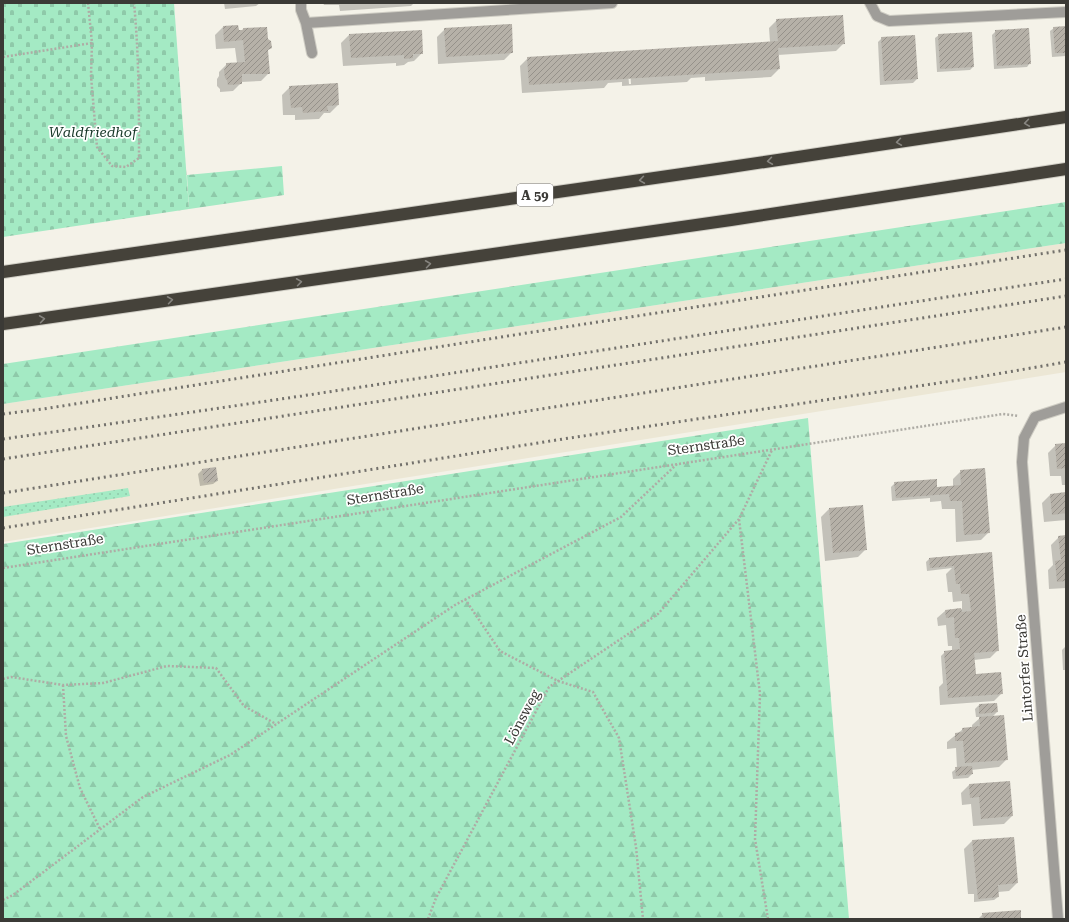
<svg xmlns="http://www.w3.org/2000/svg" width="1069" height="922" font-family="'Roboto Serif',serif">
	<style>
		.built { fill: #ece7d5 }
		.grass { fill: url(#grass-dots) }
		.forest { fill: url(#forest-firs) }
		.cemetery { fill: url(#cemetery-stones) }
		.shadow { fill: #0003; fill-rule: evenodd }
		.building { fill: url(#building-hatch) }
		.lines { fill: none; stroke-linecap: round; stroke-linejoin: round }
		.minor-casing { stroke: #cfcdc4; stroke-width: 12 }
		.highway-casing { stroke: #cfcdc4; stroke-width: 14 }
		.path { stroke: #aeaca5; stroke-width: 2.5; stroke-dasharray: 2 2; stroke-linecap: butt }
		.minor { stroke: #9f9d99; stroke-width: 10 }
		.highway { stroke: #45423a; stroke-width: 12 }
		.rail { stroke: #73716c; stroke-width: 3; stroke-dasharray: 2 4; stroke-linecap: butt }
		.oneway { stroke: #86847f }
		.labels { text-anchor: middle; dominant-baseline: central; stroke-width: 3.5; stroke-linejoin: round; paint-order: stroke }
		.shield { fill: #fff; stroke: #767572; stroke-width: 1 }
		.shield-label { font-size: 13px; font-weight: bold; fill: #3b3a36 }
		.park-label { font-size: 14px; font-style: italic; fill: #163727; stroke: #fff }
		.street-label { font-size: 14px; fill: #3b3a36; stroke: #fff }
	</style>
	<defs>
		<pattern id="grass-dots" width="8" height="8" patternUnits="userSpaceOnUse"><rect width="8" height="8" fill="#a4eac4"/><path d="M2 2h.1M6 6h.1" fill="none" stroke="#8ec9a9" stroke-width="1.8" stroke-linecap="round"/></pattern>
		<pattern id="forest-firs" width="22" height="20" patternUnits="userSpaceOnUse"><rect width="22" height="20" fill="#a4eac4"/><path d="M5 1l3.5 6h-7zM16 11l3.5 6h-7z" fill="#8ec9a9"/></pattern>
		<pattern id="cemetery-stones" width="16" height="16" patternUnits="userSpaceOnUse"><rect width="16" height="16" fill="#a4eac4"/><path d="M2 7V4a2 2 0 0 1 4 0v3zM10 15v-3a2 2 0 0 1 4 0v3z" fill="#8ec9a9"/></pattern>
		<pattern id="building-hatch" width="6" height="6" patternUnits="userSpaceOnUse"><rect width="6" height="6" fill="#b6b1a8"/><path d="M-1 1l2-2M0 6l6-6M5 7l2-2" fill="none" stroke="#95918a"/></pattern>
	</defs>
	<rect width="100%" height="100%" fill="#f4f2e8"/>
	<path class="built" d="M1066 243V372L3 542V404Z"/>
	<path class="grass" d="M128 488 130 496 3 517V507Z"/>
	<path class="forest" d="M282 166 284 195 189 209 187 175Z
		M1066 202V243L3 404V364Z
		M808 418 849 919H3V544Z"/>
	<path class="cemetery" d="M3 3H174L189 209 3 237Z"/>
	<path class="shadow" d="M224 3H260L256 6 225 9Z
		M323 3H414L411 6 340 11 339 5H324Z
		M777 20 844 43 836 51 778 55 779 69 771 77 705 81V77L691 78 687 82 622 86V82L608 83 604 88 522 93 520 66 528 58 770 42 769 28ZM627 57H629L631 84H629Z
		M223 27 238 31H241L243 29 267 50 269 73 261 81 241 82V83L233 91 220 92V89L217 86V79L219 76V72L227 64 237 63 235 48 216 49 215 35Z
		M1066 27V56L1052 57 1050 31 1054 28Z
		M445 29 512 52 504 60 438 64 437 37Z
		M996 31 1030 63 1027 67 994 69 992 35Z
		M349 35 422 53 414 61 408 62 404 65 396 66V63L343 66 341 43Z
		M939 35 973 67 970 70 937 72 935 38Z
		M882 38 917 79 913 83 880 85 878 42Z
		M290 87 338 105 330 113H324L319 119 295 120V115H283L282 95Z
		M1066 444V485H1062L1061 476H1050L1048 453 1056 445Z
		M202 470 217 481 213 484 200 486 198 474Z
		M961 471 989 532 981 540 956 542 955 509H942L941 501 930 502V498L892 501 891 487 895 483 936 489 953 487V479Z
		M1066 493V520L1044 522 1042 503 1050 495Z
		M862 506 866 549 858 557 825 561 821 517 829 509Z
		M1066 536V588L1049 589 1048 570 1053 565 1051 545 1059 537Z
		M991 553 998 650 990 658 974 660V675L1002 693 994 701 940 705 939 687 943 683 941 656 945 652 952 651V646H948L946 625 938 626 937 618 945 611 962 609V601L953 602 952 592H948L946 574 952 568 927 571 926 562 930 558Z
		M1066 646V670H1063L1062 650Z
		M996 704 997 712 992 717 1007 759 999 767 971 770 972 774 968 778 953 779 952 772 957 768 956 748 947 749V742L963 729 972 728V725L981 717H976L975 709 979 705Z
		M1009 782 1012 816 1004 824 973 826 971 804 962 805 961 793 969 785Z
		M972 841 1017 883 1009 891 998 892V897L994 900 974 902V894H968L964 849Z
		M983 914 1020 919H978Z"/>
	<path class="building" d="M843 15 845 44 778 48 780 69 529 85 527 57 778 41 776 19Z
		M512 24 513 53 446 57 444 28Z
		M238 25 239 30H243V28L267 27 268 39 271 41 272 48 268 50 270 74H242V84L228 85 227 80 225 78 224 70 226 67V63L245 62 243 40 224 42 223 26Z
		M1066 26V53H1055L1053 27Z
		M1029 28 1031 64 997 66 995 30Z
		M422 30 423 54H413V58L404 59V55L351 58 349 34Z
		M972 32 974 67 940 69 938 34Z
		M915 35 918 79 884 81 881 37Z
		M338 83 339 105 327 106 328 111 303 113 302 107 291 108 289 86Z
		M1066 443V468L1057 469 1055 444Z
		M216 467 218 481 204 483 202 469Z
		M985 468 990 533 964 535 962 501H950L949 494 896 498 894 482 937 479V487L961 485 960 470Z
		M1066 492V513L1052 515 1050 494Z
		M863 505 867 550 833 553 829 508Z
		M1066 535V581L1057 582 1055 561 1061 560 1058 536Z
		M992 552 999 651 974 653 976 674 1001 672 1003 694 948 698 944 651 960 649 959 638H955L954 617 946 618 945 610 961 608 962 612 971 611 969 594H961L960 584H956L954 566 930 568 929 558Z
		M997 703 998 712 979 714V704Z
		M1004 715 1008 760 965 763 963 741H955V733L963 732 962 728 980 726 979 717Z
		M972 766 973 774 956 776 955 767Z
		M1010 781 1013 816 981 819 979 797 970 798 969 784Z
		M1014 837 1018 883 998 885 999 897 978 899 972 840Z
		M1021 910V919H983L982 913Z"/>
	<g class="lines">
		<g class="minor-casing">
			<path id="minor" d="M301 3V10L306 23 312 53
				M870 3 877 16 889 21 1066 12
				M306 23 612 3
				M1058 919 1022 462 1024 438 1035 417 1066 407"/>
		</g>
		<g class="highway-casing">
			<path id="highway" d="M3 272 724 168 1066 117
				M3 324 731 220 1066 169"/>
		</g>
		<path class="path" d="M88 3 92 43 91 76 97 147 112 166 126 167 139 158C139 106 139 55 134 3
			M3 57 92 43
			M3 568 1003 414 1019 416
			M465 599 500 651 558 681 593 692 619 738 636 847 643 919
			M3 679 11 677 63 685 103 683 167 666 216 668 244 706 276 724
			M63 685 66 736 80 788 100 829
			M3 900 13 895 143 797 230 755 455 605 621 517 677 464
			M428 919 436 898 549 687 658 614 739 519
			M768 919 755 839 760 694 739 519 772 450"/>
		<use href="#minor" class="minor"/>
		<use href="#highway" class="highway"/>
		<path class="rail" d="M3 414 43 409 546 330 1066 250
			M3 439C358 390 712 332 1066 279
			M3 459 1066 296
			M3 493 1066 327
			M3 528 563 439 979 377 1066 362"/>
	</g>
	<defs><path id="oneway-chevron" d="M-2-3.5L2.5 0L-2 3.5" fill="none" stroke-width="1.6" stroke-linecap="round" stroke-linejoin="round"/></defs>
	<g class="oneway">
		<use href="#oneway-chevron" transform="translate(1027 123) rotate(172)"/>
		<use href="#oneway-chevron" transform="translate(899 142) rotate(172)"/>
		<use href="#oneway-chevron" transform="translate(770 161) rotate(172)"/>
		<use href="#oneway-chevron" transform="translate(642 180) rotate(172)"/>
		<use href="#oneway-chevron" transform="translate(428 264) rotate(-8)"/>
		<use href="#oneway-chevron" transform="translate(299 282) rotate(-8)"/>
		<use href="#oneway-chevron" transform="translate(170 300) rotate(-8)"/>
		<use href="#oneway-chevron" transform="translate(42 319) rotate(-8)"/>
	</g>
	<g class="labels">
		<rect class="shield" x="517" y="184" width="36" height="22" rx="3"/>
		<g class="shield-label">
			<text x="535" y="195">A 59</text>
		</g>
		<g class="park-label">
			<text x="93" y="132">Waldfriedhof</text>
		</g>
		<g class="street-label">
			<text transform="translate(706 445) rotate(-8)">Sternstraße</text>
			<text transform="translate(385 494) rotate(-9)">Sternstraße</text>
			<text transform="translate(65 544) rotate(-9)">Sternstraße</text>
			<text transform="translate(1024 668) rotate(-94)">Lintorfer Straße</text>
			<text transform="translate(522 717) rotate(-62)">Lönsweg</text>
		</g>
	</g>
	<rect width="1069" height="922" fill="none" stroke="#3b3a36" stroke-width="8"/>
</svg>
